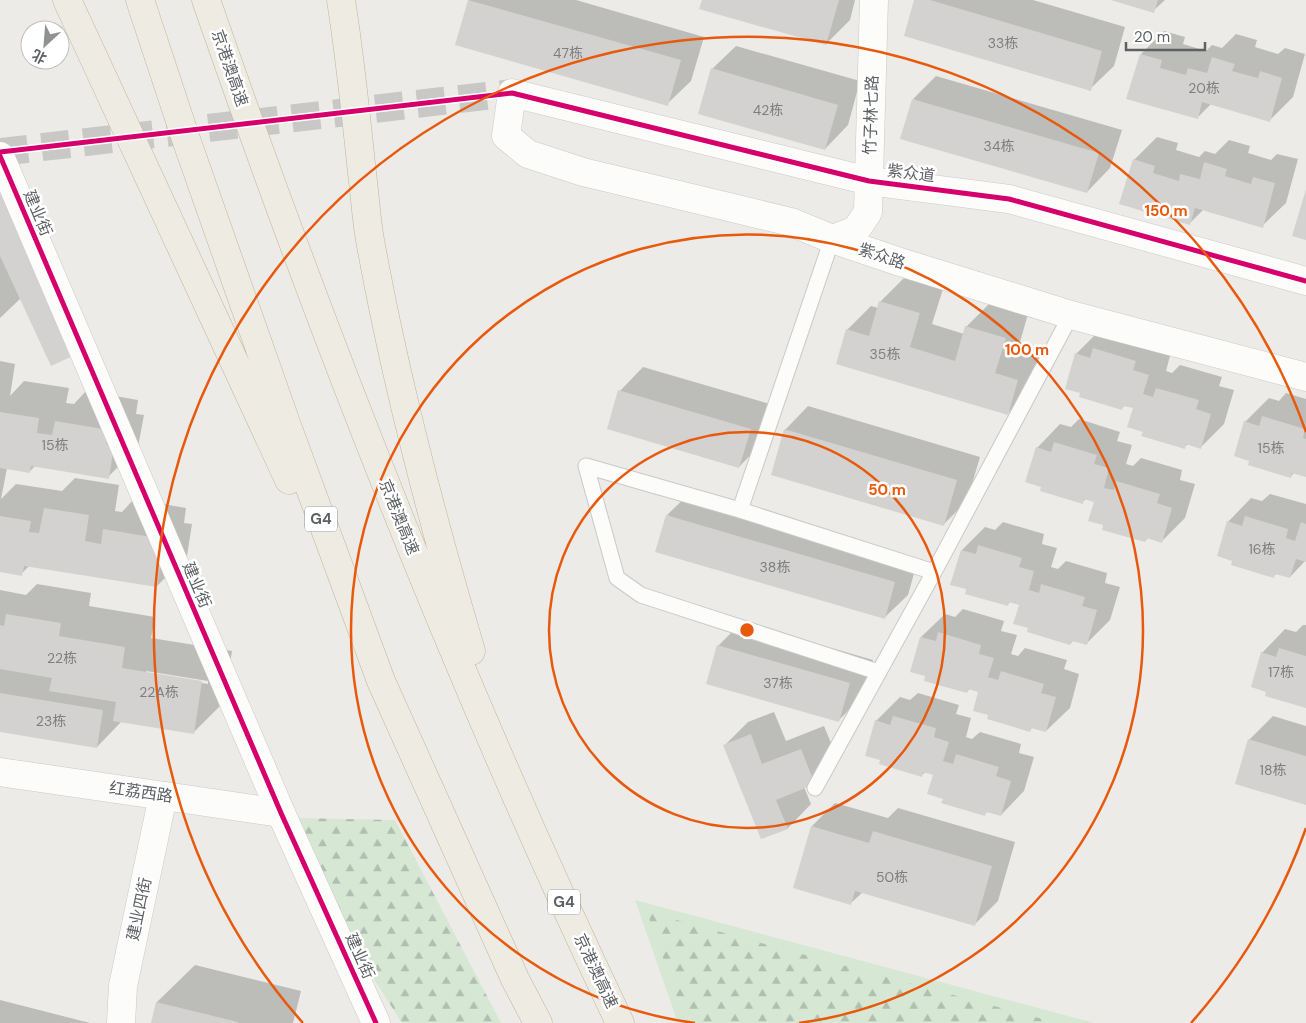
<svg xmlns="http://www.w3.org/2000/svg" width="1306" height="1023" font-family="'DM Sans','Noto Sans SC',sans-serif">
	<style>
		.green { fill: #d6e7d4 }
		.forest { fill: url(#forest-firs) }
		.shadow { fill: #0003; fill-rule: evenodd }
		.building { fill: #d3d2d0 }
		.lines { fill: none; stroke-linecap: round; stroke-linejoin: round }
		.minor-tunnel { stroke: #c8c8c6; stroke-width: 28; stroke-dasharray: 28 14; stroke-linecap: butt }
		.service-casing { stroke: #c9c9c9; stroke-width: 17 }
		.minor-casing { stroke: #c9c9c9; stroke-width: 29 }
		.secondary-casing { stroke: #c9c9c8; stroke-width: 29 }
		.motorway-casing { stroke: #c1b597; stroke-width: 29 }
		.service { stroke: #fcfcfb; stroke-width: 15 }
		.minor { stroke: #fcfcfb; stroke-width: 28 }
		.secondary { stroke: #fcfcfb; stroke-width: 28 }
		.motorway { stroke: #eeebe2; stroke-width: 28 }
		.cycleway-casing { stroke: #fff; stroke-width: 8 }
		.cycleway { stroke: #d6006c; stroke-width: 5 }
		.ring { fill: none; stroke: #e8590c; stroke-width: 2.5 }
		.labels { text-anchor: middle; dominant-baseline: central; stroke-width: 5; stroke-linejoin: round; paint-order: stroke }
		.number-label { font-size: 14px; fill: #7c7e80 }
		.shield { fill: #fff; stroke: #8e9092; stroke-width: 1 }
		.shield-label { font-size: 15px; font-weight: bold; fill: #5d6064 }
		.street-label { font-size: 16px; fill: #5d6064; stroke: #fff }
		.centre { fill: #e8590c; stroke: #fff; stroke-width: 2.5 }
		.ring-label { font-size: 15px; text-anchor: middle; font-weight: bold; fill: #e8590c; stroke: #fff; stroke-width: 5; stroke-linejoin: round; paint-order: stroke }
	</style>
	<defs>
		<pattern id="forest-firs" width="22" height="20" patternUnits="userSpaceOnUse" patternTransform="scale(1.25)"><rect width="22" height="20" fill="#d6e7d4"/><path d="M5 1l3.5 6h-7zM16 11l3.5 6h-7z" fill="#b1bfb0"/></pattern>
	</defs>
	<rect width="100%" height="100%" fill="#ecebe7"/>
	<path class="green" d="M635 900 1094 1023H678Z"/>
	<path class="forest" d="M295 818 395 820 501 1023H402L353 946Z
		M647 912 1057 1023H686Z"/>
	<path class="shadow" d="M469 0H576L704 37 691 81 667 104 457 44Z
		M703 0H855L850 20 826 44Z
		M916 0H1033L1125 27 1114 66 1090 89Z
		M1114 0H1165L1153 11Z
		M1164 31 1185 37 1183 44 1206 51 1212 45 1222 48 1236 34 1257 40 1255 47 1278 54 1285 48 1305 54 1293 97 1269 121 1211 104 1197 118 1141 54Z
		M736 46 860 81 848 125 825 149 712 69Z
		M936 76 1122 130 1110 168 1087 192 913 99Z
		M1157 137 1178 143 1176 150 1199 157 1205 151 1215 154 1229 140 1250 146 1248 153 1271 160 1277 154 1298 159 1286 203 1262 226 1204 209 1190 223 1134 160Z
		M0 176 21 298 0 318Z
		M904 278 943 289 932 324 964 334 966 327 990 303 1028 314 1018 349 1041 356 1031 390 1008 413 847 330 871 306 878 308 880 302Z
		M1100 330 1171 352 1166 371 1172 373 1180 365 1222 377 1219 386 1234 390 1224 424 1201 447 1188 444 1184 447 1144 431 1135 407 1125 405 1122 408 1076 354Z
		M0 361 15 364 10 396 24 381 69 388 66 403 74 404 86 391 138 400 136 414 144 415 138 447 108 477 36 465 30 471 7 468 1 499 16 484 62 491 75 478 119 485 115 511 122 512 134 499 186 508 184 523 192 524 187 556 157 586 30 565 21 574 0 571Z
		M643 367 773 405 762 443 739 467 620 391Z
		M1286 393 1306 399V476L1294 473 1291 476 1245 422 1269 398 1279 401Z
		M808 406 980 457 967 501 944 524 785 430Z
		M1079 419 1120 432 1117 441 1132 445 1126 464 1133 466 1141 458 1182 470 1180 480 1195 484 1185 518 1162 541 1149 537 1145 541 1105 525 1095 501 1086 499 1082 502 1042 486 1037 448 1060 424 1071 427Z
		M691 492 918 559 908 595 884 618 667 515Z
		M1270 494 1306 504V560L1290 577 1277 573 1274 576 1233 560 1228 522 1251 498 1262 501Z
		M1003 522 1044 534 1042 544 1057 548 1051 567 1058 569 1066 561 1107 573 1105 583 1120 587 1110 620 1086 644 1074 640 1070 644 1030 627 1020 604 1011 601 1007 605 967 589 962 550 985 527 995 530Z
		M37 584 91 593 89 606 155 617 151 638 232 651 223 703 193 733 122 721 97 747 0 731V590L26 595ZM146 671 208 681V684L146 673Z
		M963 609 1004 621 1001 631 1017 635 1011 654 1018 656 1025 648 1067 660 1064 669 1079 674 1070 708 1046 731 1033 727 1029 731 989 714 980 691 970 688 967 692 921 637 945 614 955 617Z
		M742 622 873 660 862 697 838 721 708 683 719 645Z
		M1303 625H1306V707L1267 691 1262 653 1285 629 1296 632Z
		M918 693 959 705 956 714 971 718 966 737 972 739 980 732 1021 744 1019 753 1034 757 1024 791 1001 815 988 811 984 815 945 798 935 774 925 772 922 775 876 721 900 697 910 700Z
		M774 712 786 741 824 726 838 760 804 787 811 804 788 828 762 838 725 745 748 722Z
		M1273 716 1306 726V804L1249 740Z
		M835 803 888 818 898 808 1015 842 998 901 974 925 863 892 851 903 812 826Z
		M195 965 301 991 293 1023H152L157 1002Z
		M0 1000 90 1023H0Z"/>
	<path class="building" d="M468 0 681 60 668 106 455 45Z
		M702 0H839L826 45 699 9Z
		M914 0H930L1102 51 1091 91 904 36Z
		M1111 0H1158L1154 13Z
		M1140 54 1162 60 1160 68 1186 75 1188 68 1207 73 1212 57 1235 64 1232 71 1258 78 1260 71 1282 78 1270 122 1202 102 1198 119 1126 99Z
		M711 68 838 105 825 150 698 114Z
		M912 99 1099 153 1087 193 900 139Z
		M1133 159 1155 166 1153 173 1179 181 1180 174 1200 179 1204 162 1227 169 1225 176 1251 184 1253 177 1275 183 1263 228 1195 208 1190 225 1119 204Z
		M0 186 77 354 51 366 0 256Z
		M1306 189V240L1292 236Z
		M879 301 920 313 910 347 955 361 965 326 1006 338 995 373 1018 380 1008 415 836 364 846 329 869 336Z
		M1093 348 1136 361 1133 370 1149 375 1143 394 1153 397 1156 388 1199 400 1196 409 1211 414 1201 449 1186 444 1185 449 1141 436 1143 432 1127 427 1133 408 1123 406 1122 410 1079 397 1080 393 1065 389 1075 353 1090 358Z
		M618 390 751 429 739 468 607 429Z
		M0 412 39 418 37 433 52 435 55 421 109 430 106 444 114 445 109 479 31 466 30 473 0 468Z
		M1262 416 1305 429 1303 438 1306 439V477L1292 473 1291 478 1248 465 1249 461 1234 456 1244 421 1259 426Z
		M784 429 957 480 944 526 771 475Z
		M1054 442 1097 455 1094 464 1109 468 1104 488 1114 490 1116 481 1160 494 1157 503 1172 508 1162 543 1147 538 1145 542 1102 530 1103 525 1088 521 1094 502 1084 499 1083 504 1040 491 1041 487 1025 482 1036 447 1051 452Z
		M44 508 89 515 85 541 101 544 103 529 157 538 154 553 162 554 157 587 24 566 22 576 0 572V516L31 521 29 532 39 533Z
		M666 515 895 582 885 619 655 552Z
		M1245 516 1288 529 1286 538 1295 541 1301 522 1306 524V562L1296 559 1290 578 1275 574 1274 578 1231 565 1232 561 1217 556 1227 521 1242 526Z
		M978 545 1022 558 1019 567 1034 571 1029 590 1039 593 1041 584 1085 597 1082 606 1097 610 1087 645 1072 641 1070 645 1027 632 1028 628 1013 624 1019 605 1009 602 1008 606 965 594 966 589 950 585 961 550 976 554Z
		M6 614 61 623 59 636 125 647 122 668 202 681 194 734 113 721 116 702 49 691 52 678 0 669V625L4 626Z
		M938 632 981 645 979 654 994 658 988 677 998 680 1001 671 1044 684 1041 693 1056 697 1046 732 1031 728 1030 732 987 719 988 715 973 711 978 692 968 689 967 693 924 681 925 676 910 672 920 637 936 641Z
		M717 645 850 683 839 722 706 684Z
		M1279 648 1306 656V708L1265 696 1266 692 1251 687 1261 652 1276 657Z
		M0 693 103 710 97 748 0 732Z
		M893 716 936 728 934 737 949 742 943 761 953 764 956 754 999 767 996 776 1011 781 1001 816 986 812 985 816 941 803 943 799 927 794 933 775 923 772 922 777 879 764 880 760 865 756 875 720 890 725Z
		M751 734 762 764 801 749 815 784 776 800 788 829 761 839 723 745Z
		M1248 739 1306 756V805L1235 784Z
		M811 826 869 843 873 831 992 866 975 926 855 891 851 905 793 888Z
		M156 1002 238 1022V1023H151Z"/>
	<g class="lines">
		<path class="minor-tunnel" d="M0 152 512 93"/>
		<g class="service-casing">
			<path id="service" d="M740 510 832 239
				M878 672 641 595 617 578 586 466 740 510 934 572
				M815 788 934 572 1071 315"/>
		</g>
		<g class="minor-casing">
			<path id="minor" d="M0 156 281 813 376 1023
				M832 239 856 230 868 212 874 0
				M1306 281 1009 199 869 181 512 93 506 136 528 154 583 172 791 222 832 239 900 262 1071 315 1306 377
				M121 1023 123 986 163 796"/>
		</g>
		<g class="secondary-casing">
			<path id="secondary" d="M0 772 281 813"/>
		</g>
		<g class="motorway-casing">
			<path id="motorway" d="M67 0 289 480
				M140 0 187 142 286 423 381 681 515 979 538 1023
				M206 0C327 348 462 691 620 1023
				M341 0C350 57 356 115 362 173 365 195 366 218 370 240 395 379 431 516 471 651"/>
		</g>
		<use href="#service" class="service"/>
		<use href="#minor" class="minor"/>
		<use href="#secondary" class="secondary"/>
		<use href="#motorway" class="motorway"/>
		<g class="cycleway-casing">
			<path id="cycleway" d="M0 152 512 93 869 181 1009 199 1306 281
				M0 156 281 813 376 1023"/>
		</g>
		<use href="#cycleway" class="cycleway"/>
	</g>
	<g class="ring">
		<circle cx="747" cy="630" r="198"/>
		<path d="M695 1023A396 396 0 1 1 799 1023"/>
		<path d="M1306 828A593 593 0 0 1 1191 1023M303 1023A593 593 0 1 1 1306 432"/>
	</g>
	<g class="labels">
		<g class="number-label">
			<text x="1003" y="43">33栋</text>
			<text x="568" y="53">47栋</text>
			<text x="1204" y="88">20栋</text>
			<text x="768" y="110">42栋</text>
			<text x="999" y="146">34栋</text>
			<text x="885" y="354">35栋</text>
			<text x="55" y="445">15栋</text>
			<text x="1271" y="448">15栋</text>
			<text x="1262" y="549">16栋</text>
			<text x="775" y="567">38栋</text>
			<text x="62" y="658">22栋</text>
			<text x="1281" y="672">17栋</text>
			<text x="778" y="683">37栋</text>
			<text x="159" y="692">22A栋</text>
			<text x="51" y="721">23栋</text>
			<text x="1273" y="770">18栋</text>
			<text x="892" y="877">50栋</text>
		</g>
		<g class="shield">
			<rect x="305" y="506.5" width="32" height="25" rx="4"/>
			<rect x="548" y="889.5" width="32" height="25" rx="4"/>
		</g>
		<g class="shield-label">
			<text x="321" y="519">G4</text>
			<text x="564" y="902">G4</text>
		</g>
		<g class="street-label">
			<text transform="translate(230 68) rotate(71)">京港澳高速</text>
			<text transform="translate(871 115) rotate(-88)">竹子林七路</text>
			<text transform="translate(911 173) rotate(7)">紫众道</text>
			<text transform="translate(38 213) rotate(67)">建业街</text>
			<text transform="translate(882 256) rotate(19)">紫众路</text>
			<text transform="translate(399 517) rotate(68)">京港澳高速</text>
			<text transform="translate(197 585) rotate(67)">建业街</text>
			<text transform="translate(141 792) rotate(8)">红荔西路</text>
			<text transform="translate(139 909) rotate(-78)">建业四街</text>
			<text transform="translate(360 956) rotate(66)">建业街</text>
			<text transform="translate(596 971) rotate(65)">京港澳高速</text>
		</g>
	</g>
	<circle cx="747" cy="630" r="8" class="centre"/>
	<g class="ring-label">
		<text x="1166" y="216">150 m</text>
		<text x="1027" y="355">100 m</text>
		<text x="887" y="495">50 m</text>
	</g>
	<g transform="translate(45 45) rotate(206)"><circle r="24" fill="#ffffff" stroke="#bebfc1"/>
	<path d="M0-4L9 19L0 12L-9 19Z" fill="#8f9192"/>
	<text y="-8" font-size="14" font-weight="bold" text-anchor="middle" fill="#5d6064">北</text>
	</g>
	<path d="M1126 42v8h79v-8" fill="none" stroke="#5d6064" stroke-width="2.5"/>
	<text x="1134" y="42" font-size="15" fill="#5d6064" stroke="#ffffff" stroke-width="4" paint-order="stroke">20 m</text>
</svg>
